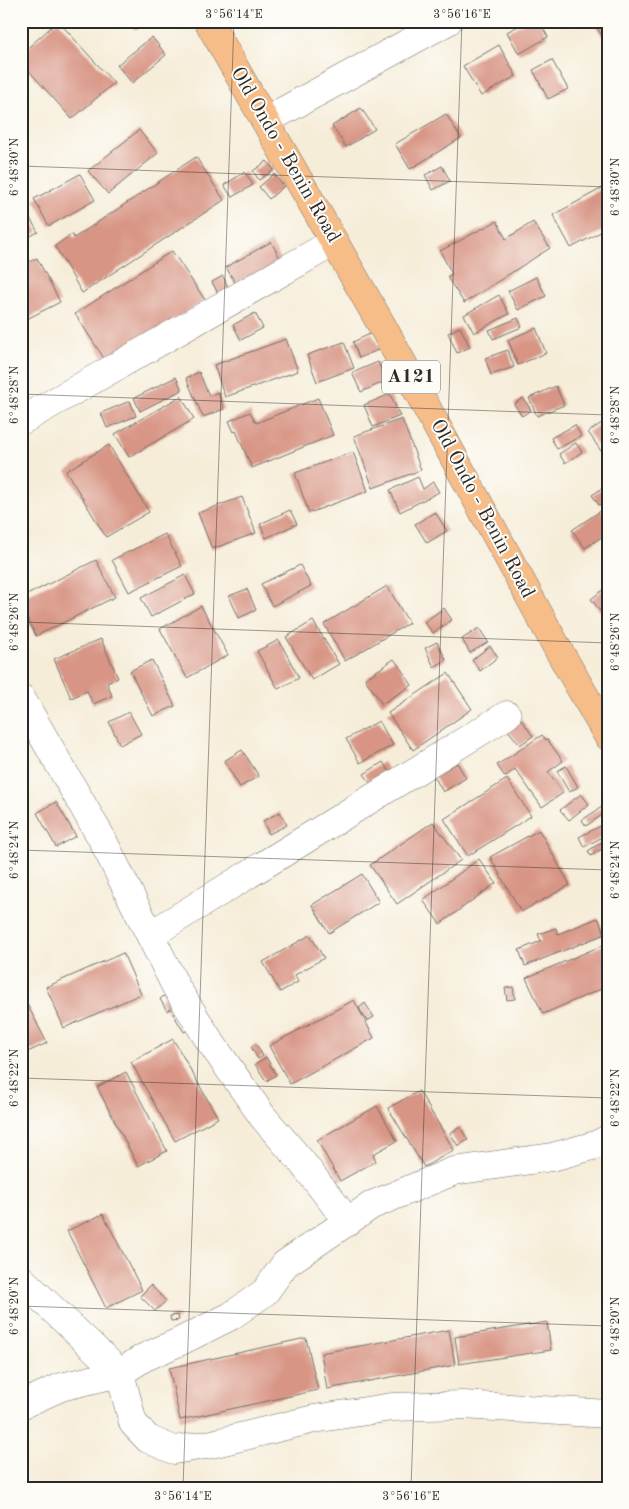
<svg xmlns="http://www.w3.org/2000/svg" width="629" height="1509" font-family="'Old Standard TT',serif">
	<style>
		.building { fill: #d89585 }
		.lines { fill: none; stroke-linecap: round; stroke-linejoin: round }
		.minor-casing { stroke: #726f68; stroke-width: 29 }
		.major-casing { stroke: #726f68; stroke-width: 29 }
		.minor { stroke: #fff; stroke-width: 28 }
		.major { stroke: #f7bd88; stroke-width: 28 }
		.ticks { fill: none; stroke: #2b2b2b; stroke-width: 1; stroke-opacity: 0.45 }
		.labels { text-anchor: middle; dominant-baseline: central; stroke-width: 4; stroke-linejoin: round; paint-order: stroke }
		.shield { fill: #fdfcf7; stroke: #6a6a68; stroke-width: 1 }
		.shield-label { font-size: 19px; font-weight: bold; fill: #2b2b2b }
		.street-label { font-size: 20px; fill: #2b2b2b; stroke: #fdfcf7 }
		.neatline { fill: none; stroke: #2b2b2b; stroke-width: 2 }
		.ticks-label { font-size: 12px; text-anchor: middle; fill: #2b2b2b }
	</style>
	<rect width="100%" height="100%" fill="#fdfcf7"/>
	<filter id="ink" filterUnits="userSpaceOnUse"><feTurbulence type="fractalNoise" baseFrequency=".02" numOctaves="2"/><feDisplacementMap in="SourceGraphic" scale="10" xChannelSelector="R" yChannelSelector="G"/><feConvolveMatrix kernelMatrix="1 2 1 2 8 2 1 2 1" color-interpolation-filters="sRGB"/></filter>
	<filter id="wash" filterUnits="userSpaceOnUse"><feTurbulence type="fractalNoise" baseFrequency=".0096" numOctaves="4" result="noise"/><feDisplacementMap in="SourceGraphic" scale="20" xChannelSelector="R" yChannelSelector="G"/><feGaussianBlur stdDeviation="1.12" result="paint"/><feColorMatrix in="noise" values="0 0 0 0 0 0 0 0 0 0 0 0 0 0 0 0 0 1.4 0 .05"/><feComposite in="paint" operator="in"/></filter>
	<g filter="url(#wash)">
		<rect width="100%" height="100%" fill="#f6edd9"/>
		<g id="blocks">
			<path class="building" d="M58 21 114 83 72 119 21 62V54Z
				M128 21H147L135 30Z
				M527 21H539L548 37 519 54 507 32Z
				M593 21H608V46Z
				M152 37 166 55 132 83 117 65Z
				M499 45 516 76 481 96 463 66Z
				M552 60 568 89 548 99 533 70Z
				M361 108 375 129 346 147 332 126Z
				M446 114 461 138 410 169 395 144Z
				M139 130 158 153 108 194 88 171Z
				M196 157 224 200 82 293 55 246 72 234 74 238Z
				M267 161 274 170 259 180 253 171Z
				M442 166 450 181 433 190 425 175Z
				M245 172 253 185 232 197 224 185Z
				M80 174 95 200 49 226 34 199Z
				M274 174 284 186 269 199 259 187Z
				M608 185V228L571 248 553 215Z
				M21 203 38 232 21 241Z
				M497 221 506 239 533 222 550 248 464 303 447 277 452 274 440 251Z
				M271 242 283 263 238 288 226 267Z
				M172 251 205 300 107 363 75 314Z
				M37 258 60 302 21 322V266Z
				M223 276 230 292 220 297 212 282Z
				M536 277 546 296 518 310 508 291Z
				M499 295 509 314 474 333 464 315Z
				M255 313 263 328 241 340 233 325Z
				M518 318 522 327 493 339 489 330Z
				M460 327 470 347 457 353 448 333Z
				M536 328 546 353 518 365 508 340Z
				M372 333 380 349 359 358 353 342Z
				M286 339 298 371 225 397 214 365Z
				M344 342 354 368 317 382 307 355Z
				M508 350 514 367 491 375 485 358Z
				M608 359V370L603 362Z
				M378 362 386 381 361 392 352 373Z
				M199 372 209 396 218 392 224 409 203 417 186 378Z
				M176 377 182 390 140 411 134 398Z
				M556 386 564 405 537 416 529 398Z
				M390 394 400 416 373 427 364 405Z
				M181 396 194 419 129 457 115 434Z
				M318 398 333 435 252 468 236 431 234 432 229 421 250 412 256 423Z
				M523 398 531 410 522 416 514 404Z
				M130 401 136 416 107 428 101 413Z
				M402 419 421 470 373 488 354 436Z
				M608 419V446L601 451 588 432Z
				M575 425 581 436 557 449 551 438Z
				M576 443 582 452 565 463 559 454Z
				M109 445 149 512 106 537 66 471Z
				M353 452 368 491 309 513 295 473Z
				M418 477 423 489 433 482 439 492 400 512 390 490Z
				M607 485 608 499 599 505 592 495Z
				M242 497 256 533 212 549 198 513Z
				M290 510 297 524 266 538 260 524Z
				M602 510 608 518V533L585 548 572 530Z
				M435 512 447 531 427 543 415 524Z
				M165 534 182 566 129 592 112 560Z
				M96 560 115 597 36 636 21 606V598Z
				M300 565 311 586 272 606 261 584Z
				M185 575 195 594 151 617 141 598Z
				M387 586 409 623 345 661 324 624Z
				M608 586V610L602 614 591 599Z
				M247 589 256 610 239 618 229 596Z
				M201 606 228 655 187 678 160 629Z
				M444 608 452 620 433 633 424 622Z
				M313 621 339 664 312 680 286 637Z
				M479 628 488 642 470 653 462 639Z
				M101 639 118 678 107 683 112 696 93 704 87 691 71 698 54 659Z
				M279 640 299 678 278 689 257 651Z
				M437 642 446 660 434 667 425 648Z
				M490 646 498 657 480 671 472 660Z
				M394 659 412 685 382 704 365 679Z
				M152 660 175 706 153 716 130 671Z
				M448 673 472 709 413 750 388 713Z
				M129 712 141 734 120 745 109 722Z
				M521 719 533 736 520 745 507 729Z
				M379 721 393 745 360 763 346 739Z
				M542 735 546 740 547 739 563 761 548 772 563 793 542 807 515 769 505 777 497 765Z
				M242 750 259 776 240 787 224 761Z
				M383 762 390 773 372 785 364 774Z
				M457 763 466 778 443 792 434 776Z
				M566 766 578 787 569 792 557 771Z
				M507 779 531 816 468 856 444 819Z
				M581 794 589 804 569 820 560 810Z
				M56 802 76 836 56 847 37 813Z
				M605 805 608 811 586 826 582 820Z
				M280 812 287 825 269 834 263 821Z
				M433 822 461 860 397 904 370 865Z
				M608 822V834L584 847 579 837Z
				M539 830 570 885 521 912 490 857Z
				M608 838V845L591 856 588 851Z
				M479 859 496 883 440 924 423 900Z
				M362 874 379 902 329 933 312 905Z
				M598 918 605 934 525 966 519 950 541 941 538 934 556 928 558 934Z
				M310 935 324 958 295 975 298 982 280 992 263 962Z
				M608 943V986L543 1014 526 978Z
				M123 953 141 994 64 1028 46 987Z
				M513 987 515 999 507 1000 505 988Z
				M167 994 174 1007 167 1011 160 999Z
				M354 1000 374 1038 290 1084 269 1046Z
				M365 1003 374 1017 367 1021 359 1008Z
				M28 1006 47 1043 21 1055V1010Z
				M179 1011 190 1029 184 1032 173 1014Z
				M173 1039 218 1118 175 1141 131 1062Z
				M256 1044 263 1056 258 1059 251 1047Z
				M266 1057 276 1075 266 1081 255 1064Z
				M126 1072 167 1151 138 1166 97 1087Z
				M419 1091 454 1150 424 1167 388 1108Z
				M377 1106 397 1141 373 1154 376 1161 340 1181 317 1140Z
				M460 1127 468 1140 458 1146 450 1133Z
				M103 1214 142 1290 106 1308 67 1231Z
				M151 1285 166 1301 155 1311 140 1296Z
				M178 1315 179 1320 171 1321 170 1316Z
				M547 1322 551 1350 459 1364 455 1337Z
				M449 1330 455 1365 327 1389 321 1353Z
				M306 1338 318 1390 180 1420 169 1368Z"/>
		</g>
	</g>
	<g filter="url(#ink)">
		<use href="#blocks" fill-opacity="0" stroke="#726f68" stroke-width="1"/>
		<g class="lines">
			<g class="minor-casing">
				<path id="minor" d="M265 121 448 21
					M21 421 334 242
					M21 698 101 837 176 987 209 1040 263 1117 301 1161 348 1222
					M150 935 507 715
					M21 1279 120 1373 133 1423 148 1439 174 1450 212 1444 314 1419 392 1407 463 1405 608 1414
					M21 1405 61 1387 120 1373 143 1358 181 1341 231 1316 265 1292 285 1264 372 1205 454 1171 552 1157 596 1145 608 1139"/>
			</g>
			<g class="major-casing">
				<path id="major" d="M208 21 385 331 559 651 608 736"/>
			</g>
			<use href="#minor" class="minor"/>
			<use href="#major" class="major"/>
		</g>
	</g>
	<path class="ticks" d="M21 166 608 187M21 394 608 415M21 622 608 643M21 850 608 870M21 1078 608 1098M21 1306 608 1326M183 1488 234 21M411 1488 462 21"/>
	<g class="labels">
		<rect class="shield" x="382" y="360.5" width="58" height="33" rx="4"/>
		<g class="shield-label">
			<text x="411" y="377">A121</text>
		</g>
		<g class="street-label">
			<text transform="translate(285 155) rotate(60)">Old Ondo - Benin Road</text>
			<text transform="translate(482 509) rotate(62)">Old Ondo - Benin Road</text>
		</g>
	</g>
	<rect width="629" height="1509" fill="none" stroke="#fdfcf7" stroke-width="55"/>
	<rect x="28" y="28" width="574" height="1454" class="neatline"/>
	<g class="ticks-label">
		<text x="234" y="18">3°56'14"E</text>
		<text x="462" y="18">3°56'16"E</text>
		<text transform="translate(14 167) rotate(-90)" y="4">6°48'30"N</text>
		<text transform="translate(615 187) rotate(-90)" y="4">6°48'30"N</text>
		<text transform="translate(14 395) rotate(-90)" y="4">6°48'28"N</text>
		<text transform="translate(615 415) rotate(-90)" y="4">6°48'28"N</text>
		<text transform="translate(14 622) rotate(-90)" y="4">6°48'26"N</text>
		<text transform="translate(615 642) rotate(-90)" y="4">6°48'26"N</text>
		<text transform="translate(14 850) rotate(-90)" y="4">6°48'24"N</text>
		<text transform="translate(615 870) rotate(-90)" y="4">6°48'24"N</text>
		<text transform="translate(14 1078) rotate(-90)" y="4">6°48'22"N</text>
		<text transform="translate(615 1098) rotate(-90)" y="4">6°48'22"N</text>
		<text transform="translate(14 1306) rotate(-90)" y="4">6°48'20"N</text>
		<text transform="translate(615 1326) rotate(-90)" y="4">6°48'20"N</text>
		<text x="183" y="1500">3°56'14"E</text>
		<text x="411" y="1500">3°56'16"E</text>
	</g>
</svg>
